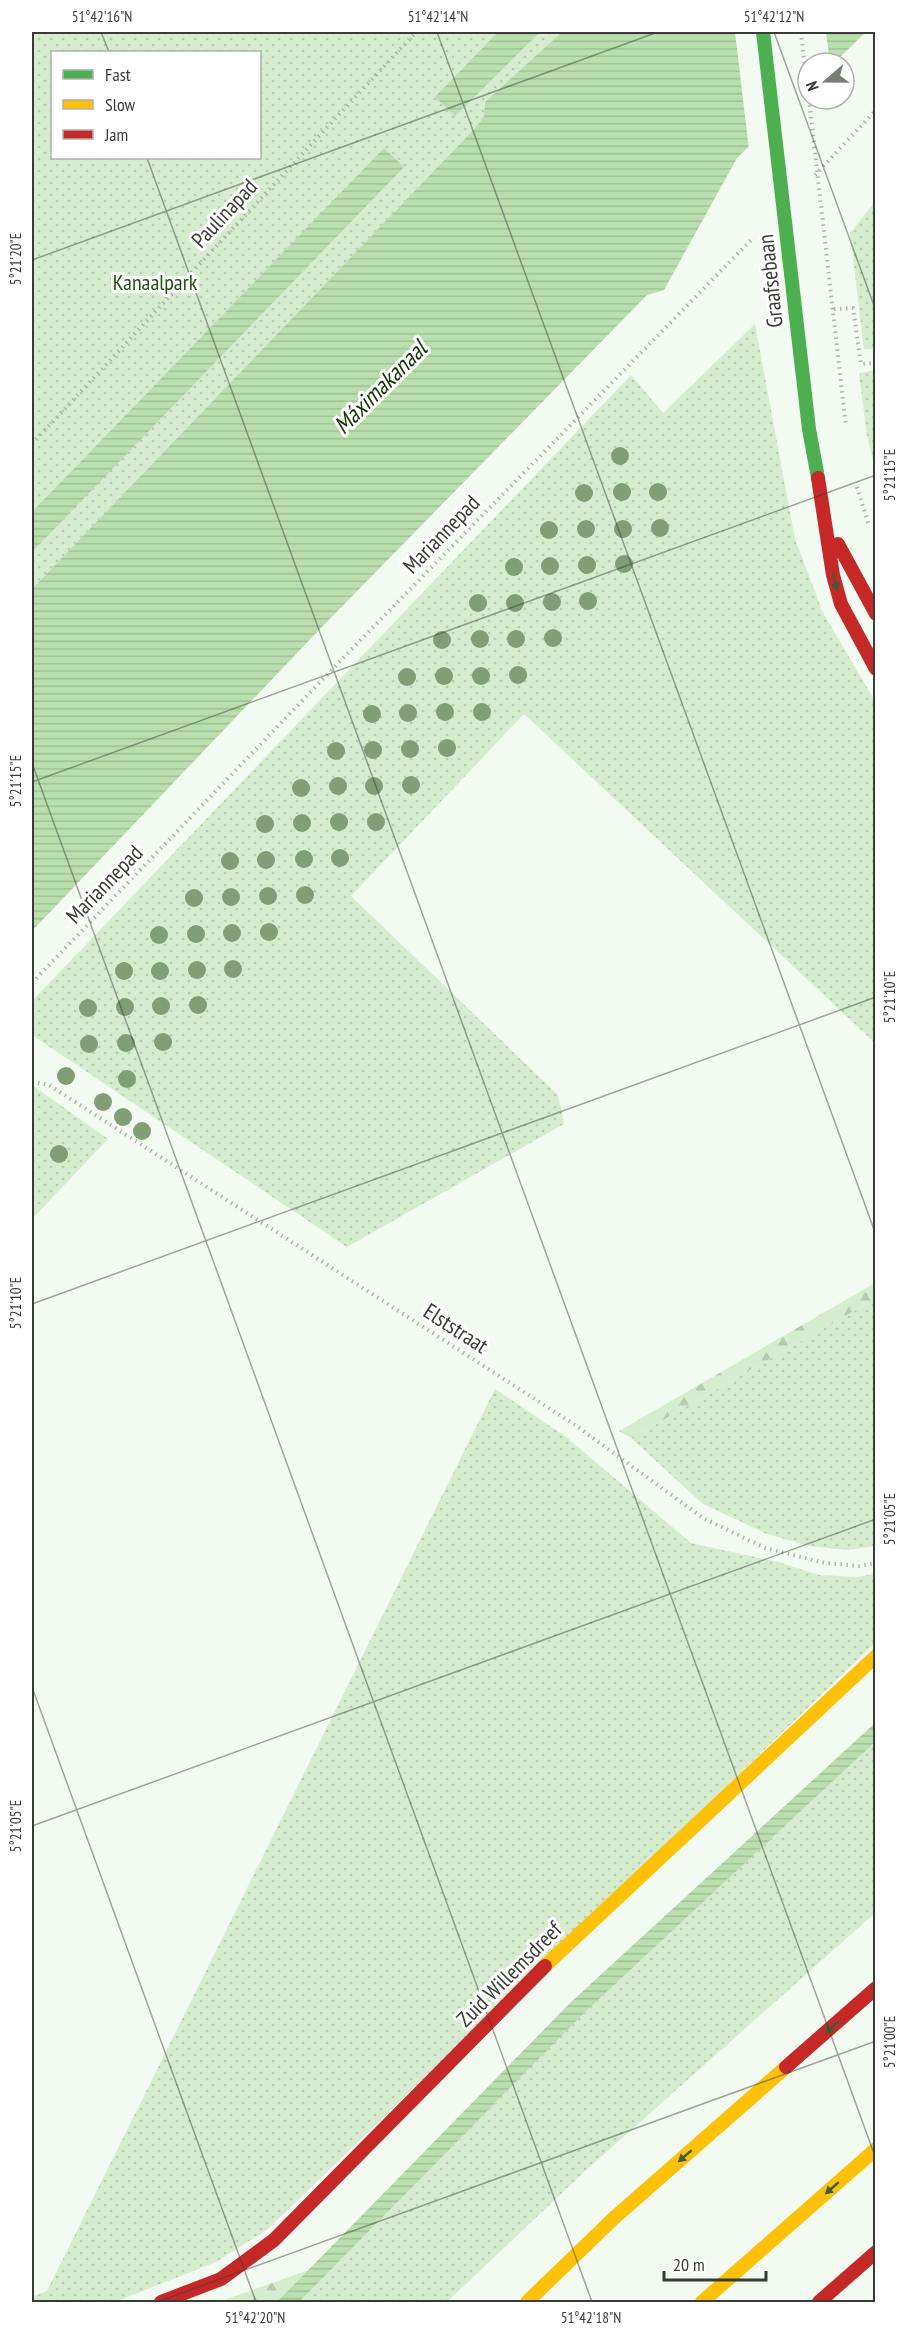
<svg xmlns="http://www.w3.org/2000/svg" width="907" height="2334" font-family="'PT Sans Narrow',sans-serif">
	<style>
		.grass { fill: url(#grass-dots); fill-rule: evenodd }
		.forest { fill: url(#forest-firs) }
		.water { fill: url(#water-rules) }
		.pier { fill: #f3faf1 }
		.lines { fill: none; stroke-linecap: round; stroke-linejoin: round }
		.path { stroke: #afb5ad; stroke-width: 4; stroke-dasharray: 1.5 4.5; stroke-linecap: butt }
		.fast { stroke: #4caf50; stroke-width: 14 }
		.slow { stroke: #ffc107; stroke-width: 14 }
		.jam { stroke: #c62828; stroke-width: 14 }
		.tree { fill: #819e76 }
		.oneway { fill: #3d5e3e }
		.ticks { fill: none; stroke: #373c36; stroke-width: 1.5; stroke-opacity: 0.45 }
		.labels { text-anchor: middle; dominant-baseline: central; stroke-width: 6; stroke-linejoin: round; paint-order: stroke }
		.street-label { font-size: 22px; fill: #373c36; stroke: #fff }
		.park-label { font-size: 22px; fill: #245211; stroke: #fff }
		.water-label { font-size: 24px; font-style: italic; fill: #123205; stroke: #fff }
		.neatline { fill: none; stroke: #373c36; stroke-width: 2 }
		.ticks-label { font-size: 15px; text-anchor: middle; fill: #373c36 }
	</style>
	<defs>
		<pattern id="grass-dots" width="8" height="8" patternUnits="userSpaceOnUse" patternTransform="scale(1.5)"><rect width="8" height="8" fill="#d6eccf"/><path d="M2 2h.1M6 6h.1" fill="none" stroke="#b8cbb2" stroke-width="1.8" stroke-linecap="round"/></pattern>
		<pattern id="forest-firs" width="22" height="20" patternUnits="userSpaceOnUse" patternTransform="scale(1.5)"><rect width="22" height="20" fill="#d6eccf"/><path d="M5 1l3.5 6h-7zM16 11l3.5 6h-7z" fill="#b8cbb2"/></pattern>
		<pattern id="water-rules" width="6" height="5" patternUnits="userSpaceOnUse" patternTransform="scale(1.5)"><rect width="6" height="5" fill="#badfae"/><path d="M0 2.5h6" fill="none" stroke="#a0c096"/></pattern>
	</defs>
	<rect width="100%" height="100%" fill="#f3faf1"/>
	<path class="grass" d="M32 32H562L485 102 484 116 477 126 32 589ZM52 52H260V158H52Z
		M875 202V349H864L850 233Z
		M755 324 795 539 823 613 875 701V1043L524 714 351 896 558 1095 564 1124 347 1247 32 1035V1001L631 375 663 413Z
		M875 370H876L875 469 867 436 859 373Z
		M32 1085 108 1139 32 1219Z
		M875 1299V1546L847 1550 809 1546 767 1534 703 1504 631 1438Z
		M495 1389 565 1436 691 1543 778 1562 819 1575 858 1577 875 1574V1643L268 2229 216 2262 115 2302H32V2297L47 2291Z
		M875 1742V1913L584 2172 447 2302H299L583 2014Z"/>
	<path class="forest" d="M875 1283V1299L631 1438 619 1431Z
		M309 2270 278 2302H218Z"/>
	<path class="water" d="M498 32H540L455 116 435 97Z
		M562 32H866L834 63H808V88L737 158 664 290 647 295 318 631 32 931V589L477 126 484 116 485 102Z
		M384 148 404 167 32 552V512Z
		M875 1723V1742L583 2014 299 2302H277L570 2003Z"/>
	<path class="pier" d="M735 32H826L830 63H808V92L749 150Z"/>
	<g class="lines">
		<path class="path" d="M801 32 808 94
			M809 99 846 427
			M815 175 876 110
			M834 309 853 308 861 364 876 363
			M32 444 416 32
			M857 487 869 526
			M32 983 345 656 753 238
			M32 1082 49 1085 575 1425 703 1518 765 1548 825 1563 859 1566 876 1563"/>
		<path class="fast" d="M763 32 809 429 818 478"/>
		<path class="slow" d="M545 1966 876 1656
			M527 2302 614 2218 786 2067
			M702 2302 876 2149"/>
		<path class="jam" d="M818 478 833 575 841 604 876 669
			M838 544 876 614
			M786 2067 876 1988
			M161 2302 221 2279 274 2240 545 1966
			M819 2302 876 2252"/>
	</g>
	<g class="tree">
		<circle cx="620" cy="456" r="9"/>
		<circle cx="622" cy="492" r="9"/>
		<circle cx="658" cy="492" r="9"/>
		<circle cx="584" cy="493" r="9"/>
		<circle cx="660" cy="528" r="9"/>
		<circle cx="586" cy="529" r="9"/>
		<circle cx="623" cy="529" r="9"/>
		<circle cx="549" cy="530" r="9"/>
		<circle cx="624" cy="564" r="9"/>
		<circle cx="587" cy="565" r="9"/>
		<circle cx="550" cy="566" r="9"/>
		<circle cx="514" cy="567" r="9"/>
		<circle cx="588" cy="601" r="9"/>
		<circle cx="552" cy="602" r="9"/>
		<circle cx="478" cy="603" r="9"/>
		<circle cx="515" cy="603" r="9"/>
		<circle cx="553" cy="638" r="9"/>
		<circle cx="480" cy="639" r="9"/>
		<circle cx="516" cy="639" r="9"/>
		<circle cx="442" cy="640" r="9"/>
		<circle cx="518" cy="675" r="9"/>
		<circle cx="444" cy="676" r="9"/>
		<circle cx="481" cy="676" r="9"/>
		<circle cx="407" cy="677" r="9"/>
		<circle cx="445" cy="712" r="9"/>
		<circle cx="482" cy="712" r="9"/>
		<circle cx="408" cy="713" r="9"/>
		<circle cx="372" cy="714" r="9"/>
		<circle cx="447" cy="748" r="9"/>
		<circle cx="410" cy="749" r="9"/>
		<circle cx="373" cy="750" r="9"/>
		<circle cx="336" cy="751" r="9"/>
		<circle cx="411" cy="785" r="9"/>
		<circle cx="338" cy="786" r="9"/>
		<circle cx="374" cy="786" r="9"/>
		<circle cx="301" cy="788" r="9"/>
		<circle cx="339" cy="822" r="9"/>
		<circle cx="376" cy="822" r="9"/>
		<circle cx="302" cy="823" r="9"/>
		<circle cx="265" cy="824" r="9"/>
		<circle cx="340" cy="858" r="9"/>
		<circle cx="304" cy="859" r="9"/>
		<circle cx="266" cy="860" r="9"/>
		<circle cx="230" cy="861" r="9"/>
		<circle cx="305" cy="895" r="9"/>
		<circle cx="268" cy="896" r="9"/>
		<circle cx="231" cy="897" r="9"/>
		<circle cx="194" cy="898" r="9"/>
		<circle cx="269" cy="932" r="9"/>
		<circle cx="232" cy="933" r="9"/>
		<circle cx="196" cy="934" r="9"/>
		<circle cx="159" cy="935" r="9"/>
		<circle cx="233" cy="969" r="9"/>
		<circle cx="197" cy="970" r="9"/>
		<circle cx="124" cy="971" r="9"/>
		<circle cx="160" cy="971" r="9"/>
		<circle cx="198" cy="1005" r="9"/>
		<circle cx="161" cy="1006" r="9"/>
		<circle cx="125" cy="1007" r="9"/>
		<circle cx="88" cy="1008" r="9"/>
		<circle cx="163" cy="1042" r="9"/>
		<circle cx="126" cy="1043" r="9"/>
		<circle cx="89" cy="1044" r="9"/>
		<circle cx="66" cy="1076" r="9"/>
		<circle cx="127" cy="1079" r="9"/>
		<circle cx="103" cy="1102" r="9"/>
		<circle cx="123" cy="1117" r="9"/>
		<circle cx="142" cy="1131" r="9"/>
		<circle cx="59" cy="1154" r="9"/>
	</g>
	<defs><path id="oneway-solid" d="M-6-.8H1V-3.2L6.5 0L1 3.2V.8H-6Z" transform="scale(1.5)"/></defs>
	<g class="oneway">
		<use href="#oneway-solid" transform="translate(835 582) rotate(75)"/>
		<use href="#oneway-solid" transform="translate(832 2027) rotate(139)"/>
		<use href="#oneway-solid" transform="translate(685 2156) rotate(139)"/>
		<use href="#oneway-solid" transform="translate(832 2188) rotate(139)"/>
	</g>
	<path class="ticks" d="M101 32 109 52M437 32 876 1235M774 32 876 311M147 158 876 2159M32 260 658 32M32 763 592 2302M32 782 876 475M32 1304 876 997M32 1687 256 2302M32 1826 876 1519M157 2302 876 2041"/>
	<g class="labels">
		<g class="street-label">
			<text transform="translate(224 213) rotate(-47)">Paulinapad</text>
			<text transform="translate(770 281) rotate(-96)">Graafsebaan</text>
			<text transform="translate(441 534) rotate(-46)">Mariannepad</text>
			<text transform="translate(104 884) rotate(-46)">Mariannepad</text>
			<text transform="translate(456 1328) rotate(33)">Elststraat</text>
			<text transform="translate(509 1974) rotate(-45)">Zuid Willemsdreef</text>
		</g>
		<g class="park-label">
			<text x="155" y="282">Kanaalpark</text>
		</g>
		<g class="water-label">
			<text transform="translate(380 387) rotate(-45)">Máximakanaal</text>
		</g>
	</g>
	<rect width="907" height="2334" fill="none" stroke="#ffffff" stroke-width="66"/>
	<rect x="51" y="51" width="210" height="108" fill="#ffffff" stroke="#afb1af" stroke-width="1.5"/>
	<rect x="63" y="70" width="30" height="9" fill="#4caf50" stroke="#afb1af" stroke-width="1.5"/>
	<text x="105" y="81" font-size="18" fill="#373c36">Fast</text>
	<rect x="63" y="100" width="30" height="9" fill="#ffc107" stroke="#afb1af" stroke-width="1.5"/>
	<text x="105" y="111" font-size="18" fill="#373c36">Slow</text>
	<rect x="63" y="130" width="30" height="9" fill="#c62828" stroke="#afb1af" stroke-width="1.5"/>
	<text x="105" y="141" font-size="18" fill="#373c36">Jam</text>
	<g transform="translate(826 81) rotate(250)"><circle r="28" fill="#ffffff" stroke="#afb1af" stroke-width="1.5"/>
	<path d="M0-4.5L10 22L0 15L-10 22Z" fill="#797e77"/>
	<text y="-9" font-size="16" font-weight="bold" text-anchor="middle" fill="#373c36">N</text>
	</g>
	<path d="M664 2271v9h102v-9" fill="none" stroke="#373c36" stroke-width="3"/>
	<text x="673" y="2271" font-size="18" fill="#373c36" stroke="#ffffff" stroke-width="4.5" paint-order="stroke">20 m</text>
	<rect x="33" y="33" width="841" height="2268" class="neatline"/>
	<g class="ticks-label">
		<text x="102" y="22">51°42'16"N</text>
		<text x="438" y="22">51°42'14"N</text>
		<text x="774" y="22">51°42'12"N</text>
		<text transform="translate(16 259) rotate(-90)" y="5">5°21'20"E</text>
		<text transform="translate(890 475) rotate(-90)" y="5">5°21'15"E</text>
		<text transform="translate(16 781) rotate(-90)" y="5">5°21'15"E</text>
		<text transform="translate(890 997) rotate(-90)" y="5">5°21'10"E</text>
		<text transform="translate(16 1303) rotate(-90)" y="5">5°21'10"E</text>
		<text transform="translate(890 1519) rotate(-90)" y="5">5°21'05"E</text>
		<text transform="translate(16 1826) rotate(-90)" y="5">5°21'05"E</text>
		<text transform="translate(890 2042) rotate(-90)" y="5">5°21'00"E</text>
		<text x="255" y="2323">51°42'20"N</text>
		<text x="591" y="2323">51°42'18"N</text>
	</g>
</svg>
